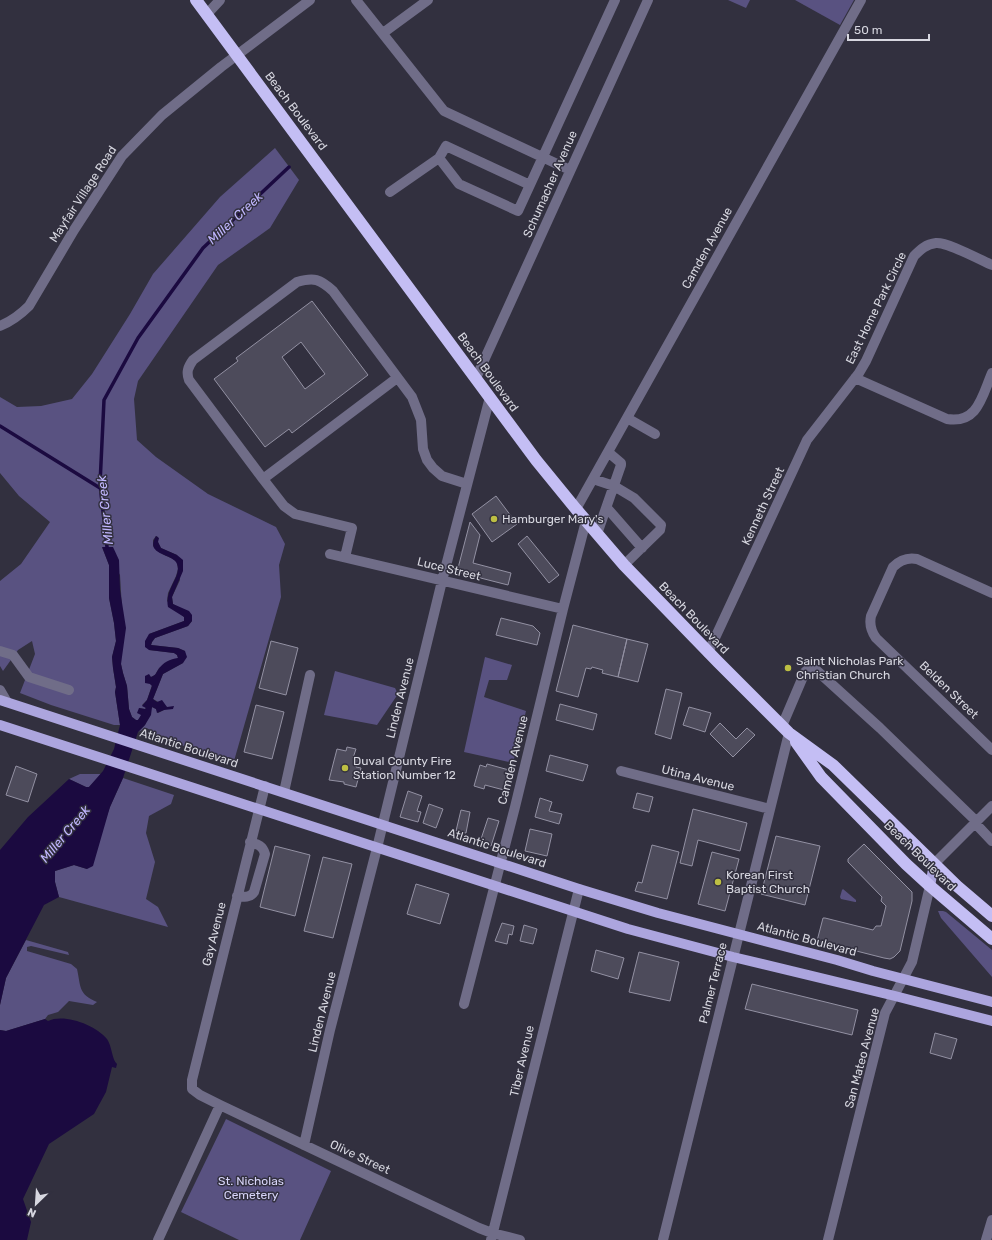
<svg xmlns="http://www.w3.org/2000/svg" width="992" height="1240" font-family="Rubik,sans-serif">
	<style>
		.green { fill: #595281 }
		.water { fill: #1b0a40 }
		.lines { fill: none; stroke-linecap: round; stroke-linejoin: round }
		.stream { stroke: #1b0a40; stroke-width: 3.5 }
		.building { fill: #4d4b5b; stroke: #9391a3; fill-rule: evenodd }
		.minor { stroke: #706d88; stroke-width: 10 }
		.major { stroke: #aca5de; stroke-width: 10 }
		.highway { stroke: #c4bef4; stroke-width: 12 }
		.poi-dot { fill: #bdbf43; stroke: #32303f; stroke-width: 1.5 }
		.labels { text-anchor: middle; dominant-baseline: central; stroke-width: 3; stroke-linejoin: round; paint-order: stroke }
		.street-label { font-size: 12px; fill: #d7d7e0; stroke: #32303f }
		.poi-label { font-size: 12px; fill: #d7d7e0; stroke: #32303f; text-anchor: start }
		.park-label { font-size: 12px; fill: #d8d5f9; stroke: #32303f }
		.water-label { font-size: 13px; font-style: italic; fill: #c0b6fe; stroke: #32303f }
	</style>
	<rect width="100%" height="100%" fill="#32303f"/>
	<path class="green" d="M728 0H750L746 8Z
		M795 0H854L840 25Z
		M275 148 299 180 270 228 218 265 138 381 134 399 137 440 156 457 208 494 276 527 285 544 279 565 281 597 234 761 151 736V730L146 728 138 732 145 725 152 707 156 709 158 713 164 710 167 707 153 699 163 674 183 663 185 651 178 648 151 645 152 642 155 638 188 626 192 621 180 608 173 604 172 597 180 580 177 555 161 548 158 542V537L156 536 153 540V546L162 554 173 559 177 562 178 569 176 576 168 593 167 601 184 617V621L149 634V650L174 653 177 655 178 658 159 668 155 675 151 677 150 684 152 685 147 700 142 705 146 708 145 709 139 708 142 715 138 720H136L132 717 129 709 127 686 123 673 121 664 122 608 120 575 102 547 109 565V598L114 623 116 641 112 657 113 668 116 687 115 692 120 725H114L51 705 20 693 35 654 32 641 18 650 3 671 0 666V581L21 564 50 522 19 496 0 473V397L17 407 41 406 72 399 92 374 130 314 153 274 220 197Z
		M485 657 512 665 507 680H489L484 697 526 711 513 763 464 752Z
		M335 671 395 688 398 694 377 725 324 715Z
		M80 774H101L89 787H86L69 779Z
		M123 778 174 795 171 804 149 816 146 833 155 862 146 899 158 907 168 927 59 897 55 882V871L74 865 87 869 110 807Z
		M843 889 856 900V902H855L841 899 840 897 842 890Z
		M938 911H943L946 912 992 950V977L941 918Z
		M26 940 68 952 69 955 31 946 27 947V951L71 964 77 969C81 987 78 994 97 1002L93 1005 69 1001 58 1012 48 1015 45 1019 6 1031 0 1030V1005L6 978Z
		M226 1119 331 1171 300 1240H239L181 1212Z"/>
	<path class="water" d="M156 536 159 538 158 542 161 548 177 555 183 560V571L172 597 173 604 189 611 192 615V621L188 626 155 638 152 642 151 645 178 648 185 651 187 657 183 663 163 674 153 699 157 702 162 700 167 707 174 706 173 709 164 710 157 713 156 709 152 707 151 715 145 725 138 732 123 778 110 807 93 866 87 869 74 865 55 871V882L59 897 44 905 6 978 0 1005V850L28 817 69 779 86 787H89L103 771 114 749 120 725 115 692 116 687 113 668 112 657 116 641 114 623 109 598V565L102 547H113L119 560 120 590 126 628 121 664 123 673 127 686 129 709 132 717 136 720H138L141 715 137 713 139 708 145 709 146 708 142 706 147 700 152 686 150 684 145 683V676L149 674 151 677C156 675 156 673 158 670 163 662 170 659 178 658L177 655 174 653 149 650 145 647V641L149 634 184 621V617L168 607C164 589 182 577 177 564 173 553 144 556 156 536Z
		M45 1019 48 1021C64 1013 96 1025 107 1039 112 1046 112 1060 117 1064L116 1068 112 1067 106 1092 94 1114 49 1144 23 1199 31 1222 27 1240H0V1030L6 1031Z"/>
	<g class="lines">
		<path class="stream" d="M0 426 100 488
			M107 547 100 484 104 400 138 338 203 248 289 167"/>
	</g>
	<path class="building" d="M312 301 368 375 292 433 289 429 265 447 214 379 238 361 236 358ZM301 342 325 374 305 389 282 357Z
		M496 496 517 524 492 542 472 514Z
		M470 522 480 535 473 563 511 573 508 585 457 572Z
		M527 536 559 575 549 583 518 544Z
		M501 618 533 626 540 633 537 645 496 635Z
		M573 625 627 639 618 677 602 673 603 670 592 667 591 669 586 668 578 697 556 691Z
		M627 639 648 644 638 682 618 677Z
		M271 641 298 648 286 695 259 688Z
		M666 689 682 693 671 739 655 734Z
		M560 704 597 714 593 730 556 720Z
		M256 705 284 712 272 759 244 752Z
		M689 707 711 713 705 732 683 725Z
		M720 723 736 739 747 728 755 735 733 757 710 734Z
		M347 747 356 749 353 758 357 759 356 767 361 768 356 787 344 784V782L329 780 337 749 346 751Z
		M550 755 588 765 583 781 546 771Z
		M487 764 509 770 504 790 485 785 484 789 474 786 480 765 486 767Z
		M16 766 37 774 28 802 6 795Z
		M408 791 422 796 417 811 421 812 418 822 400 817Z
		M637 793 653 797 649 812 633 808Z
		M540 798 552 802 549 811 562 814 559 824 535 817Z
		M429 804 443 809 436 828 423 823Z
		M693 809 747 823 740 851 698 840 692 866 680 863Z
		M461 810 470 812 466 833 456 831Z
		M488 818 499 821 491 846 480 842Z
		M530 829 552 834 547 856 525 851Z
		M776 836 820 846 805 905 761 894Z
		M864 844 912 892V901L900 951 894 957 890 959 884 958 817 941 823 918H825L873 930 876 926H881L886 906 881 901 882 897 848 862V859Z
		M652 845 679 852 667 899 635 891 638 882 642 883Z
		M275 846 310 855 295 916 260 907Z
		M712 852 739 859 725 911 698 904Z
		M323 857 352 864 333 938 304 931Z
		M416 884 449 894 440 924 407 914Z
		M502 923 514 926 512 935 509 934 507 944 495 941Z
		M524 925 537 929 533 944 520 941Z
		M596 950 624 958 618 979 591 971Z
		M639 952 679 962 670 1001 629 992Z
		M752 984 858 1010 852 1035 745 1009Z
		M935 1033 957 1039 951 1059 930 1053Z"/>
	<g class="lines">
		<path class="minor" d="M356 0 444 111 570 170
			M207 14 220 0
			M383 33 428 0
			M439 158 446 146 530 185
			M390 192 439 158 459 184 518 211 615 0
			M0 326C12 321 20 315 29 306L74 230 122 156 162 115 221 67 310 0
			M476 378 648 0
			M855 378 947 419C978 424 982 396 992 373
			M627 418 655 434
			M263 479 189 380C186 372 188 367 193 360L297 282C314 277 320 279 333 291L412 397 421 420 423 449 427 460 433 468 442 476 467 484
			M593 479 614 486 634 498 661 525 660 530 624 565
			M607 508 642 548
			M576 509 861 0
			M597 534 621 465V463L608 452
			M330 554 563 609
			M345 557 352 528 295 514 284 506 263 479 397 378
			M992 593 917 559C907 557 900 560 893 567L871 616C869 625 871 631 876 638L992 750
			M0 651 13 655 29 677 69 690
			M708 653 807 440 859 373 866 361 914 256C920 250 926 244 936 243 948 242 980 260 992 265
			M0 690 7 702
			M782 726 805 672 810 668 815 669 880 728 976 821
			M621 771 770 809
			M265 786 192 1080V1089L200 1095 220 1105 479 1228 492 1233 520 1240
			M284 792 310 675
			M975 823 992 841
			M934 864 992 806
			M237 896C244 897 250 898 254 892L265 854C263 846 258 844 250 842
			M464 1004 515 807 563 609 586 521
			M304 1145 330 1030 377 848 442 581 490 397
			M158 1240 220 1105
			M491 1240 579 889
			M663 1240 789 733
			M828 1240 885 1013 912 962 930 886
			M986 1240 992 1220"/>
		<path class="major" d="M0 700 579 889 658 913 837 960 873 971 992 1002
			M0 725 628 929 733 957 895 996 992 1021
			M930 886 934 864"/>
		<path class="highway" d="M196 0 536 460 576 509 624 565 718 662 789 733 833 765 957 886 992 916
			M796 742 821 777 906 864 930 886 992 939"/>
	</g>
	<g class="poi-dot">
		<circle cx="494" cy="519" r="4"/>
		<circle cx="788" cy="668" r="4"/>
		<circle cx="345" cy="768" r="4"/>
		<circle cx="718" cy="882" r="4"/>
	</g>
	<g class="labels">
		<g class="street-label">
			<text transform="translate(296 111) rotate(53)">Beach Boulevard</text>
			<text transform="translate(550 184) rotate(-66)">Schumacher Avenue</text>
			<text transform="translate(83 194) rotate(-57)">Mayfair Village Road</text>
			<text transform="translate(707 248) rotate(-61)">Camden Avenue</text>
			<text transform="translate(876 308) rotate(-64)">East Home Park Circle</text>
			<text transform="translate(488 372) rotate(54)">Beach Boulevard</text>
			<text transform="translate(763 506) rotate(-65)">Kenneth Street</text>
			<text transform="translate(449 569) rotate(14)">Luce Street</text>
			<text transform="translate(694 618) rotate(46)">Beach Boulevard</text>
			<text transform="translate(949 690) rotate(44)">Belden Street</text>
			<text transform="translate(400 698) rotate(-76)">Linden Avenue</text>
			<text transform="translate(189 748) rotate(18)">Atlantic Boulevard</text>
			<text transform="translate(513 760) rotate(-76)">Camden Avenue</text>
			<text transform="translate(698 778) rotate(14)">Utina Avenue</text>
			<text transform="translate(497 848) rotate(18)">Atlantic Boulevard</text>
			<text transform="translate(920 856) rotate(44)">Beach Boulevard</text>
			<text transform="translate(214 934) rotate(-76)">Gay Avenue</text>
			<text transform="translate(807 939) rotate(15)">Atlantic Boulevard</text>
			<text transform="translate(713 983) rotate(-76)">Palmer Terrace</text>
			<text transform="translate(322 1012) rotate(-76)">Linden Avenue</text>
			<text transform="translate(862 1058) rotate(-75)">San Mateo Avenue</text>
			<text transform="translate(522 1061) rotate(-77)">Tiber Avenue</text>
			<text transform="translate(360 1157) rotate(25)">Olive Street</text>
		</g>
		<g class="poi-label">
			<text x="502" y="519">Hamburger Mary's</text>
			<text x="796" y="661">Saint Nicholas Park<tspan x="796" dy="14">Christian Church</tspan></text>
			<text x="353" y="761">Duval County Fire<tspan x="353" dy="14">Station Number 12</tspan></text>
			<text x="726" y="875">Korean First<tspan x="726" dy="14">Baptist Church</tspan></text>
		</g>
		<g class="park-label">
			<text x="251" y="1181">St. Nicholas<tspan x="251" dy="14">Cemetery</tspan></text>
		</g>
		<g class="water-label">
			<text transform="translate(235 218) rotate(-43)">Miller Creek</text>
			<text transform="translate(105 510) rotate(-96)">Miller Creek</text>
			<text transform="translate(65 834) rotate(-50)">Miller Creek</text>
		</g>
	</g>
	<g transform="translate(36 1204) rotate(205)" stroke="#32303f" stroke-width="3" paint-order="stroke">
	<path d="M0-3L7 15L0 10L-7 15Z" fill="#d7d7e0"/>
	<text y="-6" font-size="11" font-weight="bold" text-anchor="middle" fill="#d7d7e0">N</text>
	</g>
	<path d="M848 34v6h81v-6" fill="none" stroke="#d7d7e0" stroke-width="2"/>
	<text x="854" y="34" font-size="12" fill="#d7d7e0" stroke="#32303f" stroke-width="3" paint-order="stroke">50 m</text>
</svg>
